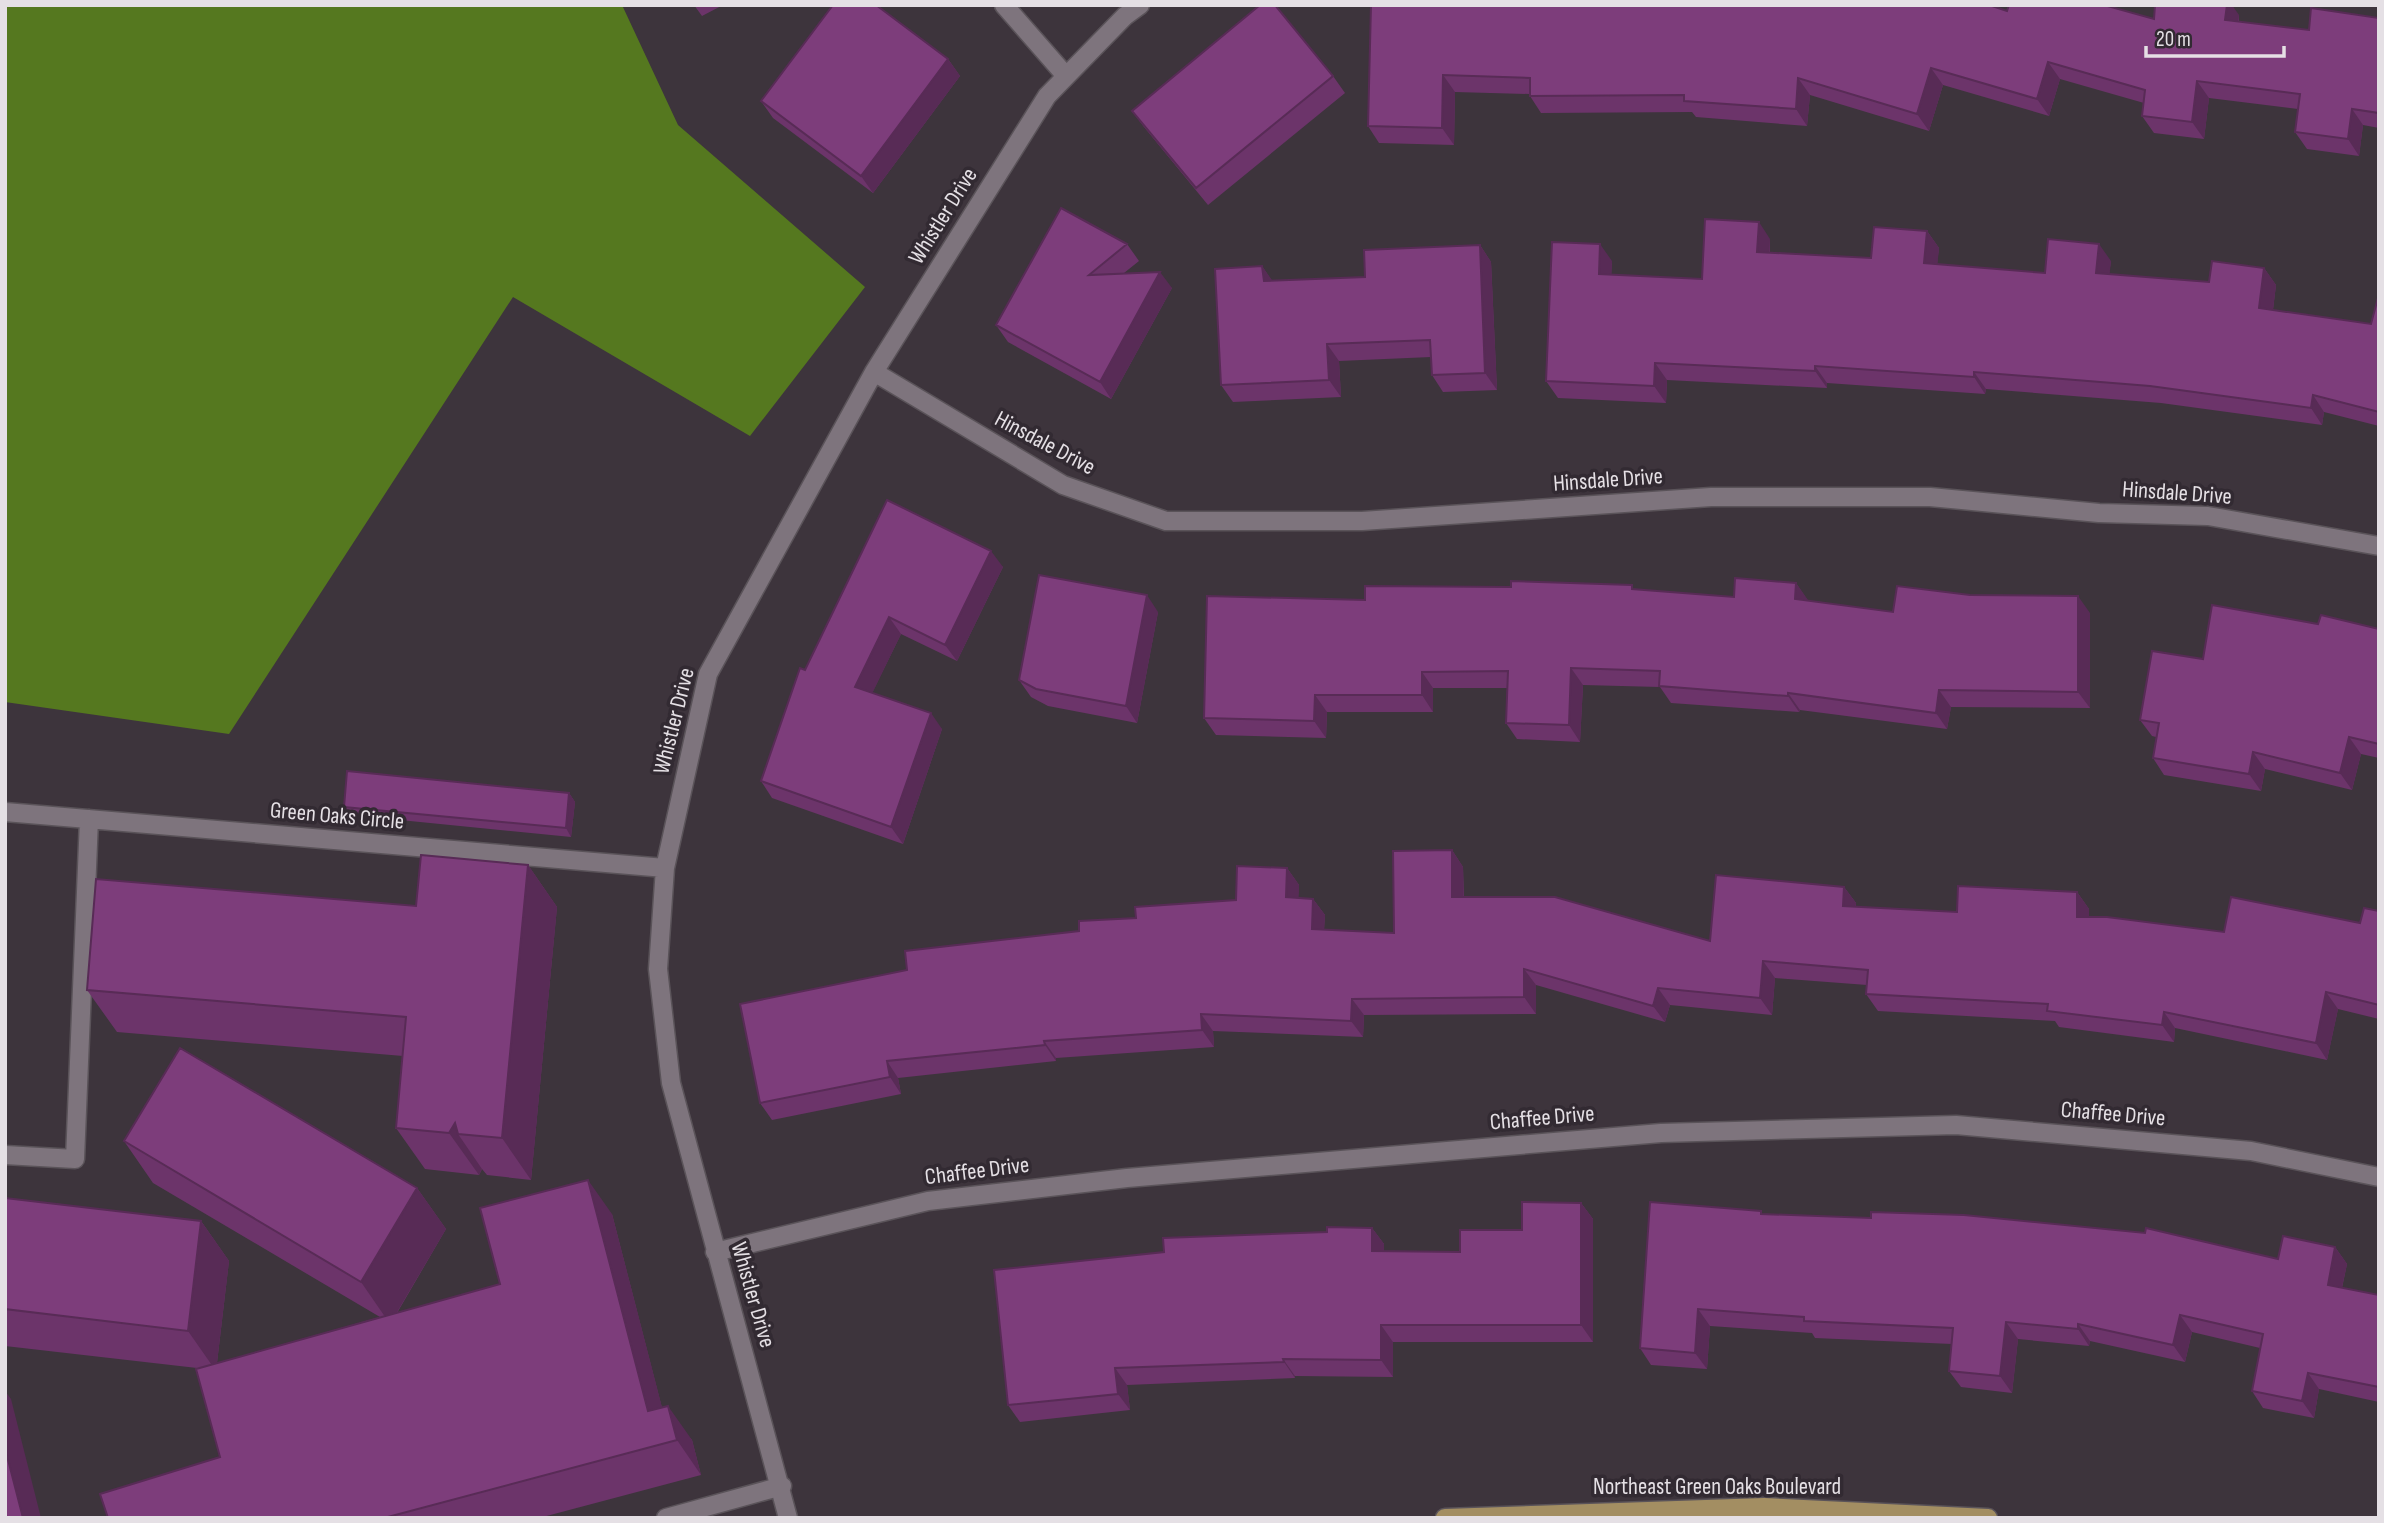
<svg xmlns="http://www.w3.org/2000/svg" width="2384" height="1523" font-family="'Sofia Sans Condensed',sans-serif">
	<style>
		.forest { fill: #55781f }
		.lines { fill: none; stroke-linecap: round; stroke-linejoin: round }
		.minor-casing { stroke: #5a5359; stroke-width: 21 }
		.major-casing { stroke: #5a5359; stroke-width: 21 }
		.minor { stroke: #7e747d; stroke-width: 18 }
		.major { stroke: #a38e62; stroke-width: 18 }
		.wall { fill: #6c346a }
		.shaded-wall { fill: #582b56 }
		.building { fill: #7d3d7b; stroke: #582b56; stroke-width: 2 }
		.labels { text-anchor: middle; dominant-baseline: central; stroke-width: 7; stroke-linejoin: round; paint-order: stroke }
		.street-label { font-size: 23px; fill: #e5e0e5; stroke: #322a32 }
	</style>
	<rect width="100%" height="100%" fill="#3d343c"/>
	<path class="forest" d="M5 5H622L678 125 865 287 750 436 513 297 229 734 5 702Z"/>
	<g class="lines">
		<g class="minor-casing">
			<path id="minor" d="M1004 5 1066 76
				M874 372 1063 485 1166 521H1362L1711 497H1930L2099 513 2208 516 2379 546
				M5 812 665 868
				M5 1155 75 1159 89 819
				M715 1252 928 1201 1127 1178 1661 1133 1956 1125 2251 1151 2379 1177
				M666 1518 782 1486
				M788 1518 671 1083 658 969 665 868 708 674 874 372 1047 96 1125 16 1140 5"/>
		</g>
		<g class="major-casing">
			<path id="major" d="M1445 1518 1764 1507 1988 1518"/>
		</g>
		<use href="#minor" class="minor"/>
		<use href="#major" class="major"/>
	</g>
	<path class="wall" d="M694 5H723L702 16Z
		M1371 5 2007 11 2154 19 2239 15V22L2309 30 2379 18V128L2363 125 2359 156 2307 149 2295 132 2298 109 2209 98 2204 139 2154 133 2142 116 2144 103 2060 79 2049 116 1943 85 1929 131 1810 95 1807 126 1696 117 1692 112 1541 113 1530 96V94L1455 92 1454 145 1379 143 1368 126Z
		M948 59 960 76 873 193 773 118 761 101Z
		M1333 76 1345 93 1208 205 1144 127 1132 111Z
		M1927 231 1939 248 1937 264 2045 273 2111 261 2109 274 2209 282 2264 268 2276 285 2273 310 2371 324 2379 294V426L2324 412 2322 425 2161 403 1986 389 1985 394 1827 383V388L1667 380 1666 403 1558 398 1546 381 1612 261 1611 275 1702 279 1770 239V253L1871 258Z
		M1127 244 1139 261 1124 273 1172 288 1111 399 1008 342 996 325Z
		M1480 245 1491 262 1497 390 1443 392 1432 375 1431 357 1339 361 1341 397 1233 402 1221 385 1262 266 1272 281 1365 277Z
		M887 500 1003 567 957 661 901 634 872 693 942 729 903 844 772 798 761 781 805 670Z
		M1796 583 1808 601 1893 612 2090 613V708L1951 707 1947 729 1800 710 1799 712 1671 703 1660 687 1583 685 1580 742 1517 739 1506 723 1507 688H1433V712H1327L1326 738 1216 735 1204 718 1365 600 1635 589 1734 597Z
		M1158 612 1137 723 1048 706 1031 697 1019 680Z
		M2318 624 2379 629V758L2361 754 2352 790 2265 769 2261 791 2164 775 2153 758 2156 737 2152 736 2140 720 2203 659Z
		M569 793 575 802 571 837 350 815 344 807Z
		M1452 850 1463 867 1464 897 1710 941 1844 887 1856 903V907L1957 912 2077 892 2089 909V917L2224 932 2360 923 2379 911V1019L2338 1009 2327 1060 2175 1028 2174 1042 2059 1027 2055 1021 1878 1011 1866 994 1867 985 1775 978 1772 1015 1670 1005 1665 1022 1536 985V1014L1364 1015 1363 1037 1213 1031 1214 1047 1056 1058V1061L898 1078 901 1094 772 1120 760 1103 907 970 1136 918 1236 900 1287 868 1299 885 1298 898 1313 899 1325 915 1324 930 1394 933Z
		M528 865 557 907 531 1180 487 1175 482 1169 479 1175 425 1169 396 1128 403 1056 117 1032 87 990 416 906Z
		M124 1141 417 1188 446 1229 397 1313 500 1284 612 1214 662 1408 692 1440 701 1475 539 1518H108L220 1457 197 1368 5 1346V1198L201 1221 229 1261 217 1363 380 1317 153 1183Z
		M1581 1203 1593 1219V1342H1393V1377L1295 1376V1378L1127 1385 1130 1410 1020 1422 1008 1405 1164 1252 1372 1228 1384 1244V1251L1460 1252 1522 1230Z
		M1764 1214 2278 1259 2335 1247 2347 1264 2342 1288 2379 1295V1402L2319 1389 2314 1418 2263 1408 2252 1391 2260 1348 2192 1332 2185 1362 2090 1341 2089 1346 2018 1339 2012 1393 1961 1387 1949 1371 1952 1344 1815 1338 1812 1333 1710 1326 1707 1369 1651 1365 1640 1348Z"/>
	<path class="shaded-wall" d="M2227 5H2232L2239 15 2237 37 2225 20Z
		M948 59 960 76 873 193 861 176Z
		M2048 62 2060 79 2049 116 2037 99Z
		M1931 68 1943 85 1929 131 1917 114Z
		M1443 75 1455 92 1454 145 1442 128Z
		M1798 78 1810 95 1807 126 1796 109Z
		M2197 81 2209 98 2204 139 2192 122Z
		M2352 109 2363 125 2359 156 2348 139Z
		M1759 222 1770 239 1769 269 1757 252Z
		M1927 231 1939 248 1936 280 1924 263Z
		M1600 244 1612 261 1611 291 1599 274Z
		M2099 244 2111 261 2108 290 2096 273Z
		M1480 245 1491 262 1497 390 1485 373Z
		M1262 266 1274 283 1264 281Z
		M2264 268 2276 285 2271 325 2259 308Z
		M1160 272 1172 288 1111 399 1100 382Z
		M1327 344 1339 361 1341 397 1329 380Z
		M1655 363 1667 380 1666 403 1654 386Z
		M1815 366 1827 383V388L1815 371Z
		M1974 372 1986 389 1985 394 1974 377Z
		M2313 395 2324 412 2322 425 2311 408Z
		M991 551 1003 567 957 661 945 645Z
		M1796 583 1808 600 1806 616 1795 599Z
		M1147 595 1158 612 1137 723 1126 706Z
		M2078 596 2090 613V708L2078 692Z
		M889 617 901 634 867 704 855 687Z
		M1571 668 1583 685 1580 742 1569 725Z
		M1422 672 1433 688V712L1422 695Z
		M1939 690 1951 707 1947 729 1936 713Z
		M1788 693 1800 710 1799 712 1788 696Z
		M1315 695 1327 712 1326 738 1314 721Z
		M931 713 942 729 903 844 891 827Z
		M2349 737 2361 754 2352 790 2340 773Z
		M2253 752 2265 769 2261 791 2249 774Z
		M569 793 575 802 571 837 566 828Z
		M1452 850 1463 867 1464 914 1452 897Z
		M528 865 557 907 531 1180 502 1138Z
		M1287 868 1299 885 1298 914 1286 897Z
		M1844 887 1856 903 1854 923 1843 906Z
		M2077 892 2089 909V934L2077 917Z
		M1313 899 1325 915 1323 946 1312 929Z
		M1763 961 1775 978 1772 1015 1760 998Z
		M1524 969 1536 985V1014L1524 997Z
		M1658 988 1670 1005 1665 1022 1653 1006Z
		M2326 992 2338 1009 2327 1060 2316 1043Z
		M1352 999 1364 1015 1363 1037 1351 1021Z
		M2164 1012 2175 1028 2174 1042 2162 1025Z
		M1201 1014 1213 1031 1214 1047 1202 1030Z
		M1044 1041 1056 1058V1061L1045 1045Z
		M887 1061 898 1078 901 1094 890 1077Z
		M455 1123 458 1134 482 1169 479 1175 449 1133Z
		M588 1180 612 1214 671 1442 648 1411Z
		M417 1188 446 1229 390 1324 361 1282Z
		M1581 1203 1593 1219V1342L1581 1325Z
		M201 1221 229 1261 216 1371 188 1331Z
		M1372 1228 1384 1244V1267L1372 1251Z
		M2335 1247 2347 1264 2339 1301 2328 1285Z
		M1698 1309 1710 1326 1707 1369 1695 1353Z
		M2180 1315 2192 1332 2185 1362 2173 1345Z
		M2006 1322 2018 1339 2012 1393 2000 1376Z
		M2078 1324 2090 1341 2089 1346 2078 1329Z
		M1381 1325 1393 1342V1377L1381 1360Z
		M1283 1359 1295 1376V1378L1284 1362Z
		M1115 1368 1127 1385 1130 1410 1118 1394Z
		M2308 1373 2319 1389 2314 1418 2302 1401Z
		M5 1391 11 1399 41 1518H23L5 1448Z
		M668 1406 692 1440 701 1475 677 1440Z"/>
	<path class="building" d="M833 5H876L948 59 861 176 761 101Z
		M1260 5H1275L1333 76 1196 188 1132 111Z
		M1371 5H1989L2007 11 2009 5H2104L2154 19 2155 5H2227L2225 20 2309 30 2311 8 2379 18V113L2352 109 2348 139 2295 132 2300 94 2197 81 2192 122 2142 116 2145 90 2048 62 2037 99 1931 68 1917 114 1798 78 1796 109 1684 101V95L1530 96V78L1443 75 1442 128 1368 126Z
		M1061 208 1127 244 1089 275 1160 272 1100 382 996 325Z
		M1705 219 1759 222 1757 252 1871 258 1874 227 1927 231 1924 263 2045 273 2048 239 2099 244 2096 273 2209 282 2212 261 2264 268 2259 308 2371 324 2379 294V412L2313 395 2311 408 2150 386 1974 372V377L1815 366V371L1655 363 1654 386 1546 381 1552 242 1600 244 1599 274 1702 279Z
		M1480 245 1485 373 1432 375 1430 340 1327 344 1329 380 1221 385 1215 269 1262 266 1264 281 1365 277 1364 250Z
		M887 500 991 551 945 645 889 617 855 687 931 713 891 827 761 781 800 668 805 670Z
		M1039 575 1147 595 1126 706 1036 689 1019 680Z
		M1735 578 1796 583 1795 599 1893 612 1897 586 1970 595 2078 596V692L1939 690 1936 713 1788 693V696L1659 686 1660 671 1571 668 1569 725 1506 723 1508 671 1422 672V695H1315L1314 721 1204 718 1207 596 1365 600V586L1511 587V581L1632 585V589L1734 597Z
		M2212 605 2318 624 2321 615 2379 629V744L2349 737 2340 773 2253 752 2249 774 2153 758 2159 723 2140 720 2152 651 2203 659Z
		M347 771 569 793 566 828 344 807Z
		M1452 850V897H1555L1710 941 1716 875 1844 887 1843 906 1957 912 1958 886 2077 892V917H2107L2224 932 2231 897 2360 923 2364 908 2379 911V1005L2326 992 2316 1043 2164 1012 2162 1025 2047 1011 2048 1004 1866 994 1868 970 1763 961 1760 998 1658 988 1653 1006 1524 969V997L1352 999 1351 1021 1201 1014 1202 1030 1044 1041 1045 1045 887 1061 890 1077 760 1103 740 1004 907 970 905 951 1079 931V921L1136 918 1135 907 1236 900 1237 866 1287 868 1286 897 1313 899 1312 929 1394 933 1393 851Z
		M421 855 528 865 502 1138 458 1134 455 1123 449 1133 396 1128 406 1017 87 990 96 879 416 906Z
		M180 1048 417 1188 361 1282 124 1141Z
		M588 1180 648 1411 668 1406 677 1440 384 1518H108L100 1494 220 1457 196 1369 500 1284 480 1208Z
		M5 1198 201 1221 188 1331 5 1309Z
		M1522 1202 1581 1203V1325H1381V1360L1283 1359 1284 1362 1115 1368 1118 1394 1008 1405 994 1270 1164 1252 1163 1238 1327 1232V1227L1372 1228V1251L1460 1252V1230H1522Z
		M1650 1202 1761 1211V1214L1871 1218V1212L1964 1215 2145 1233 2146 1228 2278 1259 2283 1236 2335 1247 2328 1285 2379 1295V1387L2308 1373 2302 1401 2252 1391 2263 1334 2180 1315 2173 1345 2078 1324V1329L2006 1322 2000 1376 1949 1371 1953 1328 1804 1321V1317L1698 1309 1695 1353 1640 1348Z
		M5 1448 23 1518H5Z"/>
	<g class="labels">
		<g class="street-label">
			<text transform="translate(943 216) rotate(-58)">Whistler Drive</text>
			<text transform="translate(1045 443) rotate(28)">Hinsdale Drive</text>
			<text transform="translate(1608 480) rotate(-4)">Hinsdale Drive</text>
			<text transform="translate(2177 493) rotate(4)">Hinsdale Drive</text>
			<text transform="translate(674 721) rotate(-76)">Whistler Drive</text>
			<text transform="translate(337 816) rotate(5)">Green Oaks Circle</text>
			<text transform="translate(2113 1114) rotate(5)">Chaffee Drive</text>
			<text transform="translate(1542 1118) rotate(-5)">Chaffee Drive</text>
			<text transform="translate(977 1171) rotate(-7)">Chaffee Drive</text>
			<text transform="translate(753 1295) rotate(74)">Whistler Drive</text>
			<text x="1717" y="1487">Northeast Green Oaks Boulevard</text>
		</g>
	</g>
	<rect width="2384" height="1523" fill="none" stroke="#e5e0e5" stroke-width="14"/>
	<path d="M2146 46v10h138v-10" fill="none" stroke="#e5e0e5" stroke-width="3.5"/>
	<text x="2156" y="46" font-size="21" fill="#e5e0e5" stroke="#322a32" stroke-width="5" paint-order="stroke">20 m</text>
</svg>
